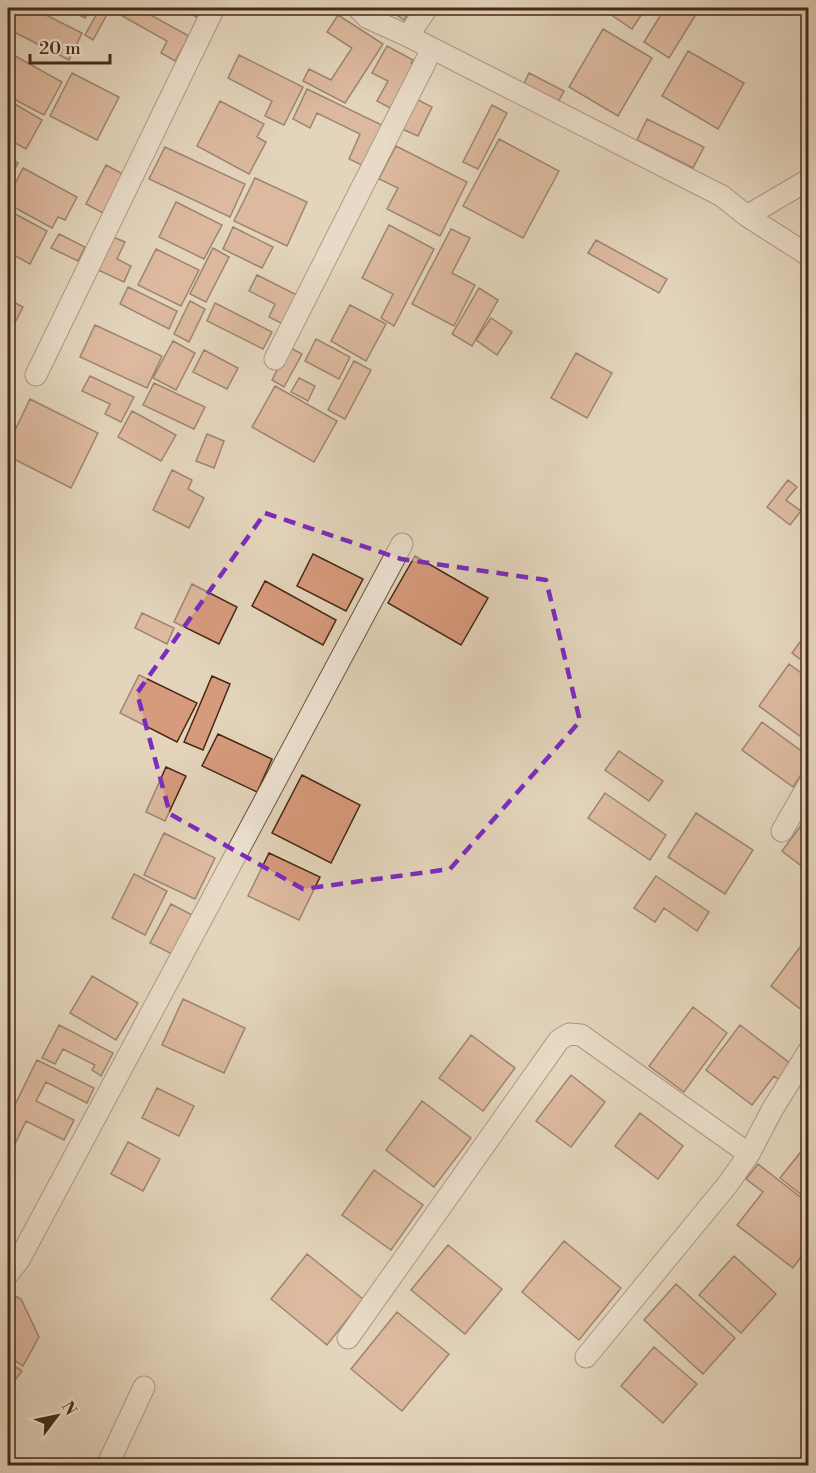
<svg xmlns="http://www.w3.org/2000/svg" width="816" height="1473" font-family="'Libre Bodoni',serif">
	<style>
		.building { fill: #d69a7c; stroke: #462916; stroke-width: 1.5 }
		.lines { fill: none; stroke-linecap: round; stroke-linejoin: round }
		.street-casing { stroke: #6d543f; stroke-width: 23 }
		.street { stroke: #ede3d3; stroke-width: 21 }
		.marked { fill: none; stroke: #7b2cbf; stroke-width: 4.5; stroke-dasharray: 12 8; stroke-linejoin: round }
	</style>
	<rect width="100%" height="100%" fill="#e3d4bb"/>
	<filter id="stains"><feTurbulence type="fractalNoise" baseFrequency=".00333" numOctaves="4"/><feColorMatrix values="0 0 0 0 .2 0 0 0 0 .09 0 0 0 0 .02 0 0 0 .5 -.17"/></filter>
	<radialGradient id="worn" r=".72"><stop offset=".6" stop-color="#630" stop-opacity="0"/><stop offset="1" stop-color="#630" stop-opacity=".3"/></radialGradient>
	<path class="building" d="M8 8H32L82 33 69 60 8 29Z
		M65 8H91L85 18Z
		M100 8H138L189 36 175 61 161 53 167 41 110 9 93 40 85 35Z
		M184 8H203L198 18 183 10Z
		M390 8H412L404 20 389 10Z
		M601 8H646L632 29Z
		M665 8H692L698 11 669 58 644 42Z
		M338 15 383 44 345 103 303 81 309 69 331 80 352 48 327 32Z
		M603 29 652 58 618 116 569 87Z
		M387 46 413 60 411 63 418 67 394 110 377 101 388 81 372 73Z
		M688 51 744 83 718 129 662 96Z
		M8 52 62 82 44 115 8 96Z
		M239 55 303 87 284 125 265 116 272 101 228 78Z
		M72 73 119 97 97 140 50 116Z
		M529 73 564 91 557 104 522 88Z
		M307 89 388 128 368 168 349 159 360 134 317 113 310 128 293 119Z
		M414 98 432 107 418 136 400 128Z
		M8 100 42 120 26 149 8 139Z
		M220 101 264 124 257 137 266 142 249 174 197 146Z
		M492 105 507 113 478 169 463 162Z
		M647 119 704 147 693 168 637 140Z
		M499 139 559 171 523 238 463 206Z
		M396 146 467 182 440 236 387 209 398 188 379 179Z
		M165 147 245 184 230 217 149 179Z
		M8 157 18 163 8 182Z
		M106 165 123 174 103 213 86 204Z
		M23 168 77 197 65 220 58 217 52 228 8 204V198Z
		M255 178 307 202 287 246 234 221Z
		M176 202 222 225 204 259 159 237Z
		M8 210 47 231 30 264 8 252Z
		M389 225 434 249 394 326 381 318 393 294 362 278Z
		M233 227 273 247 262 268 223 249Z
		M451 229 470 238 452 273 475 285 454 326 412 304Z
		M59 234 85 247 78 261 51 248Z
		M113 237 125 242 117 259 131 266 124 282 98 270Z
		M596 240 667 279 659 293 588 253Z
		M213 248 229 257 206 302 190 294Z
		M156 249 199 270 181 306 138 285Z
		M257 275 299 296 285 325 269 317 275 304 249 291Z
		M128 287 177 311 169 329 120 304Z
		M479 288 498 300 472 346 452 334Z
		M8 299 23 307 8 336Z
		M190 301 205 309 189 342 174 334Z
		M215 303 272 332 263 349 207 321Z
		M350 305 386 324 366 361 331 341Z
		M491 318 512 332 497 355 476 340Z
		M95 325 162 356 147 388 80 357Z
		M316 339 350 357 339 379 305 361Z
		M173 341 195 353 176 390 153 378Z
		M289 347 302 354 284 387 272 380Z
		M204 350 238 368 227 389 193 372Z
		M576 353 612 373 587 418 551 398Z
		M354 361 371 370 345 419 328 410Z
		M90 376 134 397 121 422 105 414 110 404 82 391Z
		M299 378 315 386 308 401 291 392Z
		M154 383 205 407 194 429 143 405Z
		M275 386 337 421 314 462 252 427Z
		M30 399 98 433 71 488 8 456V445Z
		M132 411 176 435 161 461 118 437Z
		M207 434 224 441 214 468 196 461Z
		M808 453V467L802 463Z
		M172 470 192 480 188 489 204 498 189 528 153 510Z
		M788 480 797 487 786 500 801 511 790 525 767 507Z
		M313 554 363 579 346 611 297 586Z
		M415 556 488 598 461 645 388 603Z
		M265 581 336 620 323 645 252 606Z
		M192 584 237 607 219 644 174 622Z
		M142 613 174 628 167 644 135 628Z
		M808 631V665L792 653Z
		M789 664 808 678V742L759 706Z
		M139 675 197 703 177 742 120 713Z
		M212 676 230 684 203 750 184 742Z
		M762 722 808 756V764L793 787 742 750Z
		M218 734 272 759 257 792 202 766Z
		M619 751 663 781 649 801 605 770Z
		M166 767 186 776 165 821 146 812Z
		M302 775 360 805 331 863 272 833Z
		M605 793 666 835 650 860 588 818Z
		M696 813 753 850 725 894 668 857Z
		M808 816V871L782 851Z
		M164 833 215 858 195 899 144 875Z
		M269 853 320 877 299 920 248 896Z
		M134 874 167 891 145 935 112 918Z
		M656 876 709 912 697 931 664 908 655 922 634 908Z
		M171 904 198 918 178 957 150 943Z
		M803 943 808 947V1015L771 986Z
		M92 976 138 1003 116 1040 70 1013Z
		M183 999 245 1028 224 1073 162 1045Z
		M693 1007 727 1033 684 1092 649 1066Z
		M59 1025 113 1053 101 1076 92 1070 95 1065 63 1049 55 1064 42 1058Z
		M740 1025 795 1067 783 1083 774 1076 752 1105 706 1070Z
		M471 1035 515 1068 483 1111 439 1078Z
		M37 1060 94 1088 87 1103 46 1082 36 1101 74 1120 64 1140 26 1121 14 1146 8 1143V1119Z
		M571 1075 605 1102 571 1147 536 1121Z
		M157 1088 194 1106 179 1136 142 1118Z
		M422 1101 471 1138 434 1187 386 1150Z
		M640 1113 683 1146 658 1179 615 1146Z
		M128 1142 160 1159 143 1191 111 1174Z
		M808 1143V1200L780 1178Z
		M758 1164 808 1203V1247L793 1268 737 1225 763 1192 746 1179Z
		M374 1170 423 1205 391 1250 342 1215Z
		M564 1241 621 1288 579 1340 522 1292Z
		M448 1245 502 1289 465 1334 411 1290Z
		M307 1254 363 1299 327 1345 271 1299Z
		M734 1256 776 1294 741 1333 699 1295Z
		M676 1284 735 1338 703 1374 644 1320Z
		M8 1292 21 1299 39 1337 23 1366 8 1356Z
		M397 1312 449 1354 402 1411 351 1369Z
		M654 1347 697 1384 663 1423 621 1386Z
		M8 1362 22 1371 9 1388 8 1387Z"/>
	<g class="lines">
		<g class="street-casing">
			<path id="street" d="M358 8 368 18 408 36 722 196 747 216 808 255
				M408 36 427 8
				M747 216 808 180
				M275 359 432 49
				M36 375 214 8
				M782 831 808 786
				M8 1274 19 1260 402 544
				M348 1338 559 1040 569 1034 581 1035 749 1154
				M586 1357 728 1184 749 1154 772 1110 808 1052
				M107 1466 144 1387"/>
		</g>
		<use href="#street" class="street"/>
	</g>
	<path d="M0 0H816V1473H0ZM265 513 401 559 546 580 580 721 450 869 303 889 170 814 137 693Z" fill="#e3d4bb" fill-opacity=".55" fill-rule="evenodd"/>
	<path class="marked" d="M265 513 401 559 546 580 580 721 450 869 303 889 170 814 137 693Z"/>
	<rect width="816" height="1473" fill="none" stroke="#e3d4bb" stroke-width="30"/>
	<rect x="9" y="9" width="798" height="1455" fill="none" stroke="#462916" stroke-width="3"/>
	<rect x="15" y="15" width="786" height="1443" fill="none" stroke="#462916" stroke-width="1.5"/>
	<g transform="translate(57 1416) rotate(58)" stroke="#ede3d3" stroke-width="4.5" paint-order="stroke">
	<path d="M0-4.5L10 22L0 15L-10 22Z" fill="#462916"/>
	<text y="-9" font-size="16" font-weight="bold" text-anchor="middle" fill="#462916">N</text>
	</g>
	<path d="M30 54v9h80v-9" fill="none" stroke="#462916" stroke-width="3"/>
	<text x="39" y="54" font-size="18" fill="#462916" stroke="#ede3d3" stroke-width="4.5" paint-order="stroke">20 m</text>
	<rect width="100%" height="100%" filter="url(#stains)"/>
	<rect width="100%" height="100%" fill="url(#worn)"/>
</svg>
